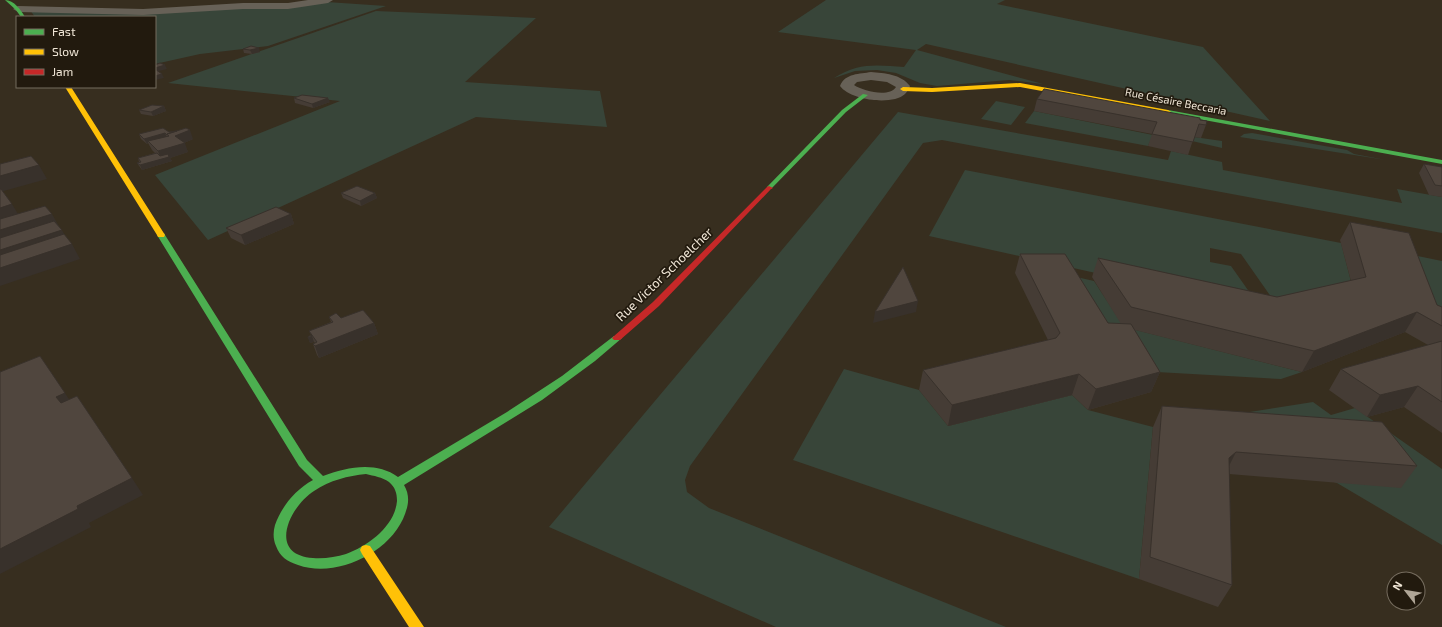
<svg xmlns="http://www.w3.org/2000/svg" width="1442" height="627" font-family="'Exo 2',sans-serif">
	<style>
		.green { fill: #384539 }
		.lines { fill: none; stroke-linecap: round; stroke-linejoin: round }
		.street { fill: #676157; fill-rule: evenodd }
		.fast { fill: #4caf50; fill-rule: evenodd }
		.slow { fill: #ffc107; fill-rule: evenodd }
		.jam { fill: #c62828; fill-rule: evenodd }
		.wall { fill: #453c35 }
		.shaded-wall { fill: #38312b }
		.building { fill: #50463e; stroke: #38312b }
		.labels { text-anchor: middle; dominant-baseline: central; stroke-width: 3.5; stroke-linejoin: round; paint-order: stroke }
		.far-street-label { font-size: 11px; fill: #f1e7d7; stroke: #221a0e }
		.street-label { font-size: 13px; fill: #f1e7d7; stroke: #221a0e }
	</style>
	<rect width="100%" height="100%" fill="#372e1f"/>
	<path class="green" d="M826 0H1005L997 4 1203 47 1270 121 926 44 917 50 1043 84 1009 80 937 86 920 83 896 73 877 70 855 71 834 78C858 62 878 65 904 67L916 50 778 32Z
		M327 2 386 6 268 46 200 54 155 64V17H35L30 10 143 13Z
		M376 11 536 18 465 82 600 91 607 127 476 117 208 240 155 175 340 101 168 83Z
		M996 101 1025 107 1011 125 981 119Z
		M1034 111 1153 135 1148 146 1025 123Z
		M898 112 1168 160 1171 151 1222 162 1223 170 1402 203 1397 189 1442 197V233L942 140 923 143 690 466 685 480 687 492 709 508 1006 627H776L549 527Z
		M1252 133 1347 150 1354 154 1386 160 1240 137 1244 134Z
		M1194 137 1222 141V148L1192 141Z
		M965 170 1341 243 1355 297 1283 314 1241 254 1210 248V262L1231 266 1262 310 929 236Z
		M1398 252 1442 261V326Z
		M1059 273 1094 281 1124 327 1302 372 1281 379 1139 371Z
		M844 369 919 390 948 426 1072 395 1088 410 1153 427 1313 402 1331 415 1355 408 1442 469V545L1337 483 1153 427 1139 579 793 460Z"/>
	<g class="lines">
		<path class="street" d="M308 0H333L328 3 288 9H243L143 15 18 12 13 9 18 6 143 9 243 3H288Z
			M871 72C884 73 901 74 910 86 909 89 907 92 905 94 892 106 850 100 840 86 845 73 860 74 871 72ZM871 80 887 82 896 87C889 98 863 91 854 85L857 82Z"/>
		<path class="fast" d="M5 0C14 0 21 10 25 17H21L16 10Z
			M863 94 868 95 846 112 771 189H767V187L842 110Z
			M1168 110 1442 160V164L1166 113 1165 112Z
			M158 233H164L165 235 307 460 323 476C347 467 376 461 398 477L507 412 562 376 614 336H620L622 338 595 361 542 400 404 485C411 497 408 507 403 519 386 555 335 578 298 565 287 561 280 557 276 546 273 539 273 532 275 525 282 506 295 490 313 480L299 466 157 235ZM366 474C374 476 382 477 389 482 395 487 397 493 397 501 395 526 368 546 346 554 336 557 324 559 313 558 267 555 289 507 314 491 330 480 348 476 366 474Z"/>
		<path class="slow" d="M1020 83 1168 110 1171 112 1168 114 1020 87 932 92 903 91 900 89 903 87 932 88Z
			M65 87H71L165 235 164 237H158L157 235Z
			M366 545 370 546 424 627H409L362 554 360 550 362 546Z"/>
		<path class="jam" d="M769 186 773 188 771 189 659 306 620 340H614L612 338 614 336 653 302 767 187Z"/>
	</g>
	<path class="wall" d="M243 49 260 52 252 54 244 53Z
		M294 98 330 102 313 108 295 103Z
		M1037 99 1200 120 1206 125 1201 138 1194 137 1188 155 1148 146 1152 134 1034 111Z
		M164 106 166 111 153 116 141 114 139 110Z
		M169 132 193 139 184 143 188 152 170 158 172 161 142 170 137 163 139 162 138 158 155 153 152 150 148 143 147 144 141 139 139 134Z
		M1424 164 1442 167V197L1429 195 1419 173Z
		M341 193H375L377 198 361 206 343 198Z
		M291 214 294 224 245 245 231 238 226 228Z
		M1350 222 1437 305 1442 307V433L1404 407 1367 417 1329 390 1341 369 1428 345 1405 332 1302 372 1135 330 1160 372 1151 392 1088 410 1072 395 948 426 919 390 923 370 1048 340 1015 273 1020 254 1108 323 1121 324 1092 277 1098 258 1277 297 1351 281 1340 240Z
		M329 317 374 323 378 334 319 358 317 355 313 344 315 343 314 342 310 343 308 337 311 335 309 331 331 322Z
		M1162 406 1417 466 1401 488 1229 474 1232 585 1218 607 1139 579 1153 427Z"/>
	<path class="shaded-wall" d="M259 48 260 52 252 54 250 50Z
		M165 65 167 69 155 72V68Z
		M162 74 164 78 155 80V76Z
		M328 98 330 102 313 108 312 104Z
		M164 106 166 111 153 116 151 112Z
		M190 130 193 139 184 143H185L188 152 170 158 172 161 142 170 140 165 161 159 158 151 169 136Z
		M165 133 167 138 148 141V143L147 144 144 139Z
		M39 165 47 179 0 192V176Z
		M375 193 377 198 361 206 360 201Z
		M12 204 21 219 0 225V208Z
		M52 214 60 228 0 247V230Z
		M291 214 294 224 245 245 241 235Z
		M62 230 70 245 0 268V250Z
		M72 244 80 259 0 286V268Z
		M918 301 916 312 873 323 875 312Z
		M1417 312 1405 332 1302 372 1314 351Z
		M374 323 378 334 319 358 315 346Z
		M312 336 314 342 310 343 308 338Z
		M1160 372 1151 392 1088 410 1096 389Z
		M1079 374 1072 395 948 426 952 405Z
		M1418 386 1404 407 1367 417 1380 395Z
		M65 393 76 410 67 414 56 397Z
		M1236 452 1225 474 1229 458Z
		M132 478 143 495 89 523 91 527 0 574V549L77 506Z"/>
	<path class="building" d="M251 46 259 48 250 50 243 49Z
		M160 63 165 65 155 68V65Z
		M155 69 162 74 155 76Z
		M1044 89 1200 118V120L1207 121 1206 125 1199 124 1193 142 1152 134 1157 122 1037 99Z
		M302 95 328 98 312 104 294 98Z
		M152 105 164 106 151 112 139 110Z
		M163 128 169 132 176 131H177L167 134V135L165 133 144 139 139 134Z
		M186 128 190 130 175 136 185 143 158 151 148 141 169 136 167 134Z
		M157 153 160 156 168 154 169 157 140 165 137 163 141 162 138 158Z
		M31 156 39 165 0 176V164Z
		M1424 164 1442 167V186L1435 185Z
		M357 186 375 193 360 201 341 193Z
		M0 189H1L12 204 0 208Z
		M45 206 52 214 0 230V219Z
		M276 207 291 214 241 235 226 228Z
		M54 221 62 230 0 250V238Z
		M1350 222 1409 233 1437 305 1442 307V326L1417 312 1314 351 1131 307 1098 258 1277 297 1366 277Z
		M64 234 72 244 0 268V255Z
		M1020 254H1065L1108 323 1131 324 1160 372 1096 389 1079 374 952 405 923 370 1056 338 1060 333Z
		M903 267 918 301 875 312Z
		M363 310 374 323 315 346 313 344 317 342 309 331 333 322 329 317 336 313 341 318Z
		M311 335 312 336 308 338V337Z
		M1442 341V402L1418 386 1380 395 1341 369Z
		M40 356 65 393 56 397 61 403 77 396 132 478 77 506 78 509 0 549V371V372Z
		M1162 406 1382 422 1417 466 1236 452 1229 458 1232 585 1150 557Z"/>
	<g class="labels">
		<g class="far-street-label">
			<text transform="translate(1176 101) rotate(11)">Rue Césaire Beccaria</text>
		</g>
		<g class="street-label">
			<text transform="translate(664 274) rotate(-44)">Rue Victor Schoelcher</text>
		</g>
	</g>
	<rect x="16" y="16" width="140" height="72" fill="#221a0e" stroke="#756c5e"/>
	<rect x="24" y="29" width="20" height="6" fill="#4caf50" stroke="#756c5e"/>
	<text x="52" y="36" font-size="12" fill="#f1e7d7">Fast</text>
	<rect x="24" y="49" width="20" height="6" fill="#ffc107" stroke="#756c5e"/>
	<text x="52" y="56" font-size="12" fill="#f1e7d7">Slow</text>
	<rect x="24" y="69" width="20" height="6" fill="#c62828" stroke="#756c5e"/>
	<text x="52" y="76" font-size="12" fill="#f1e7d7">Jam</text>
	<g transform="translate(1406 591) rotate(301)"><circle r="19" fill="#221a0e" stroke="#756c5e"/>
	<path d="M0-3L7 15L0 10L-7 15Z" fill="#b0a697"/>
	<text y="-6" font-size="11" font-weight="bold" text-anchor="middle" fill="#f1e7d7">N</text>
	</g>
</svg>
